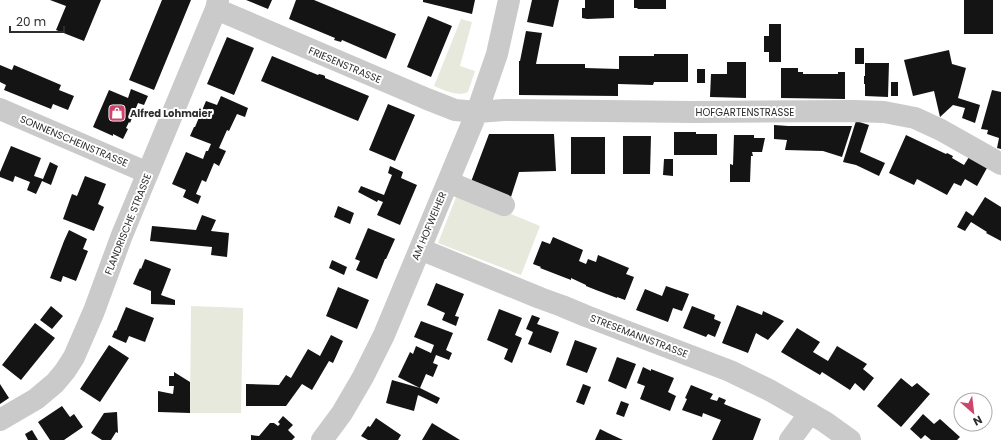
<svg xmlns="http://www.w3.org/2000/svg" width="1001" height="440" font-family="Poppins,sans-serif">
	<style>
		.green { fill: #e6e9dc }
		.building { fill: #141414 }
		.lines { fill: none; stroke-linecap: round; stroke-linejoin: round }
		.minor { stroke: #cacaca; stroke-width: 22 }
		.labels { text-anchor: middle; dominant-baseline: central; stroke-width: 4; stroke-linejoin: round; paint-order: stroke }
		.street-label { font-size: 10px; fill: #2d2d2d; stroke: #fff }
		.poi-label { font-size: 10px; font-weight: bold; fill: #2d2d2d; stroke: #fff; text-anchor: start }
	</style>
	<rect width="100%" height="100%" fill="#fff"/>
	<path class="green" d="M461 19 472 22 460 66 475 71 468 92C457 97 444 90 434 86Z
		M458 192 540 226 521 275 438 243Z
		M191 306 243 308 241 413H190Z"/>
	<path class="building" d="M50 0H101L84 41 56 30 66 6Z
		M162 0H191L154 90 129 80Z
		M246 0H272L268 9Z
		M296 0H314L396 34 386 59 342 40 341 42 334 40 335 38 289 19Z
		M423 0H475L472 14 423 2Z
		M532 0H559L553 27 527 22Z
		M585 0H614V18L587 19 582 18V8H585Z
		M634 0H666V9H637L638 8H634Z
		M964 0H993V34H964Z
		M428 16 452 26 431 77 407 67Z
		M769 24H781V62H769V52H764V36H769Z
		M526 31 542 33 536 64H585V68L619 69V56H654V54H688V82H654L653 85 618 84V96L519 95V61H520Z
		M227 37 254 48 234 95 207 84Z
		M855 48H864V64H855Z
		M949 50 952 64 966 68 958 98 980 105 975 123 962 118 965 108 953 105 940 117 934 91 913 96 904 60Z
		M272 56 318 75 319 74 323 75 325 76V78L369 96 358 121 261 81Z
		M727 62H746V98L710 97 711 74H727Z
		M865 63H889L888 97 865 96V84H864V76H865Z
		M0 65 12 70 14 65 61 85 59 90 74 96 68 110 53 104 51 109 4 90 6 85 0 82Z
		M781 68H798V72H803V74H838V72H845V99L781 98Z
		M697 69H705V83H697Z
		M891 82H898V96H891Z
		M131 89 148 96 144 105 138 103 130 123 129 122 126 128 128 129 123 139 113 134V136L93 127 109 90 128 98Z
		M992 90 1001 92V149L997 148 999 138 987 134 988 130 981 129Z
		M221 96 248 108 245 117 237 114 229 131 227 130 219 148 226 151 219 166 214 163 206 182 202 180 196 194 201 196 198 204 183 197 186 190 172 184 186 152 203 159 206 151H208L211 144 190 136 194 127H195L206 101 217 105Z
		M388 104 415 115 395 161 369 150Z
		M856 121 869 125 860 152 885 163 879 176 856 165 843 162Z
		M774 125 788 126H852L842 157 823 151 785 150 787 140 774 139Z
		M674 132H696V134H717V155H674Z
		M489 134H554L556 171 519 172 509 203 469 187Z
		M734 135H754V138H765L762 152H752L753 156H751L750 182H730V164L733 165Z
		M906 135 946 154 947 153 953 156 952 158 964 165 969 157 987 168 977 186 965 179 961 186 954 183 947 195 917 179 914 185 889 173Z
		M623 136H651L650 174H623Z
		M571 137H605V174H571Z
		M11 146 41 158 34 176 43 179 50 162 58 166 51 185 42 181 36 194 27 190 30 182 15 176 13 182 0 177V172Z
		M664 159H673V176L663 175Z
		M390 166 403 172 401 178 417 185 400 225 377 215 383 202 378 200 377 202 358 192 361 186 384 195 392 175 388 173Z
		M85 176 106 184 98 204 104 207 94 231 63 219 72 194 77 196Z
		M985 197 1001 207V241L986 233 987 232 971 222 965 231 957 227 966 211 973 216Z
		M338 206 354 213 350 224 334 217Z
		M202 215 216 220 211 231 229 233 227 257 211 255 212 247 150 241 152 226 196 230Z
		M368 228 395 239 386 259H385L377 279 356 270 360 261 355 259Z
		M69 230 87 239 83 249 88 251 76 281 63 276 61 282 50 278 64 241Z
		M553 237 583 250 579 261 586 264 588 259 596 262 598 255 629 268 626 274 634 277 625 300 617 297V298L596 290 586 286V285L571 278V280L540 268 541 267 533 264 542 241 550 244Z
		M145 259 171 269 161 295 175 300V305L151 304V291L133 284 140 268 141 269Z
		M332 260 347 267 344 275 329 268Z
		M436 283 464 294 455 316 459 317 456 326 442 320 445 313 427 305Z
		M666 286 689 294 682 311 673 308 668 322 636 310 645 289 662 296Z
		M338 287 369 300 357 329 326 316Z
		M737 305 762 315 763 311 784 321 768 340 756 333 748 353 722 343Z
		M51 306 63 316 52 329 40 320Z
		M692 306 715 315 714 319 721 322 715 337 708 334 706 337 683 328Z
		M126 307 154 318 145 342 129 336 126 343 112 337 115 330 116 331Z
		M499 309 522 318 515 335 522 338 512 363 504 359 508 349 487 340Z
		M532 315 540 318 537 324 559 332 551 353 528 344 533 332 526 329Z
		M421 321 453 333 446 350 452 353 449 360 436 355 433 363 438 365 433 377 426 374 420 388 440 398 437 404 418 395 414 411 386 403 392 380 420 388 398 377 410 352 413 354 416 346 431 353 434 345 414 337Z
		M35 323 55 338 21 380 2 365Z
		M797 328 820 342 813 352 828 361 837 346 867 364 863 369 874 378 864 391 855 383 850 390 822 372 820 375 781 352Z
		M331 335 343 341 333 363 329 361 312 390 302 384 286 406H246V384L279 385 286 375 291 378 308 349 320 356Z
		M575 340 597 348 587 373 566 365Z
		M109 345 129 358 100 402 80 389Z
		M617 357 636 364 626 389 608 381Z
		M643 367 651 371V369L674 378 668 392 676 396 670 411 640 399 645 386 637 383Z
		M174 372 190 382V413L158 412V391L173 394 174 386H169V376H174Z
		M901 378 912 387 917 383 930 394 901 427 877 406Z
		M0 384 9 398 0 404Z
		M583 384 591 387 584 405 576 402Z
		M691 385 713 394 710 399 717 401 719 397 726 400 724 404 761 419 753 440H712L721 420 703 413 702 417 682 410 687 399 685 398Z
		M621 401 629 404 624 417 616 414Z
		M62 406 70 417 74 414 83 427 64 440H50L38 422Z
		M117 412 118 433 116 432 111 440H102L91 433 104 413Z
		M923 414 934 424 940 419 960 437 957 440H931L925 435 921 439 910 429Z
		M283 416 293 425 288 430 295 437 292 440H251V435L259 436 270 423H274L278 426 280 424 278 422Z
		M376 418 401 435 398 440H368L361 436 368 426 370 427Z
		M432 423 460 440H422Z
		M600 429 608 433 623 440H595Z
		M32 430 38 440H28L25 434Z"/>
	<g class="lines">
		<path class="minor" d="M216 9 427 99 455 110 477 112 504 110 606 111 693 112 854 111 884 112 915 118 941 130 1001 164
			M0 109 148 173
			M448 182 504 205
			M420 249 540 298 562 306 586 316 730 371 771 391 825 422 850 440
			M0 420 36 399 55 383 65 371 74 357 94 311 122 235 216 9 218 0
			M322 440 342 413 363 377 384 335 477 112 497 54 509 0
			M790 440 810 413"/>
	</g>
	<defs>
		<g id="shop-square" transform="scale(0.9)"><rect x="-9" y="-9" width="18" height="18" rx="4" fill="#ce456b" stroke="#fff"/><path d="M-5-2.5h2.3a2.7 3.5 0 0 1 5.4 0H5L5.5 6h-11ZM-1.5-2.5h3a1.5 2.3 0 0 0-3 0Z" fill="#fff"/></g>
	</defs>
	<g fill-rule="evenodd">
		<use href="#shop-square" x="117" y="113"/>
	</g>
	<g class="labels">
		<g class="street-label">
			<text transform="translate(345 65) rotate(23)">FRIESENSTRASSE</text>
			<text x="745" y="112">HOFGARTENSTRASSE</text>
			<text transform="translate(74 141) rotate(23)">SONNENSCHEINSTRASSE</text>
			<text transform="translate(128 224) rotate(-68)">FLANDRISCHE STRASSE</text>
			<text transform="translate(429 226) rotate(-67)">AM HOFWEIHER</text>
			<text transform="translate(639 336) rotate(21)">STRESEMANNSTRASSE</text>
		</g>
		<g class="poi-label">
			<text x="130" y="113">Alfred Lohmaier</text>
		</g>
	</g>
	<g transform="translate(973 412) rotate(152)"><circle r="19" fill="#ffffff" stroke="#ababab"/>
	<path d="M0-3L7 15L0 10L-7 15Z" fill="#ce456b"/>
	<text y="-6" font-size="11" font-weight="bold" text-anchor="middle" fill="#2d2d2d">N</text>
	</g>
	<path d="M10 26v6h54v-6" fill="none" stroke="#2d2d2d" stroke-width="2"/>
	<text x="16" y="26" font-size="12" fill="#2d2d2d" stroke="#ffffff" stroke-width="3" paint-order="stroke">20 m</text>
</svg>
